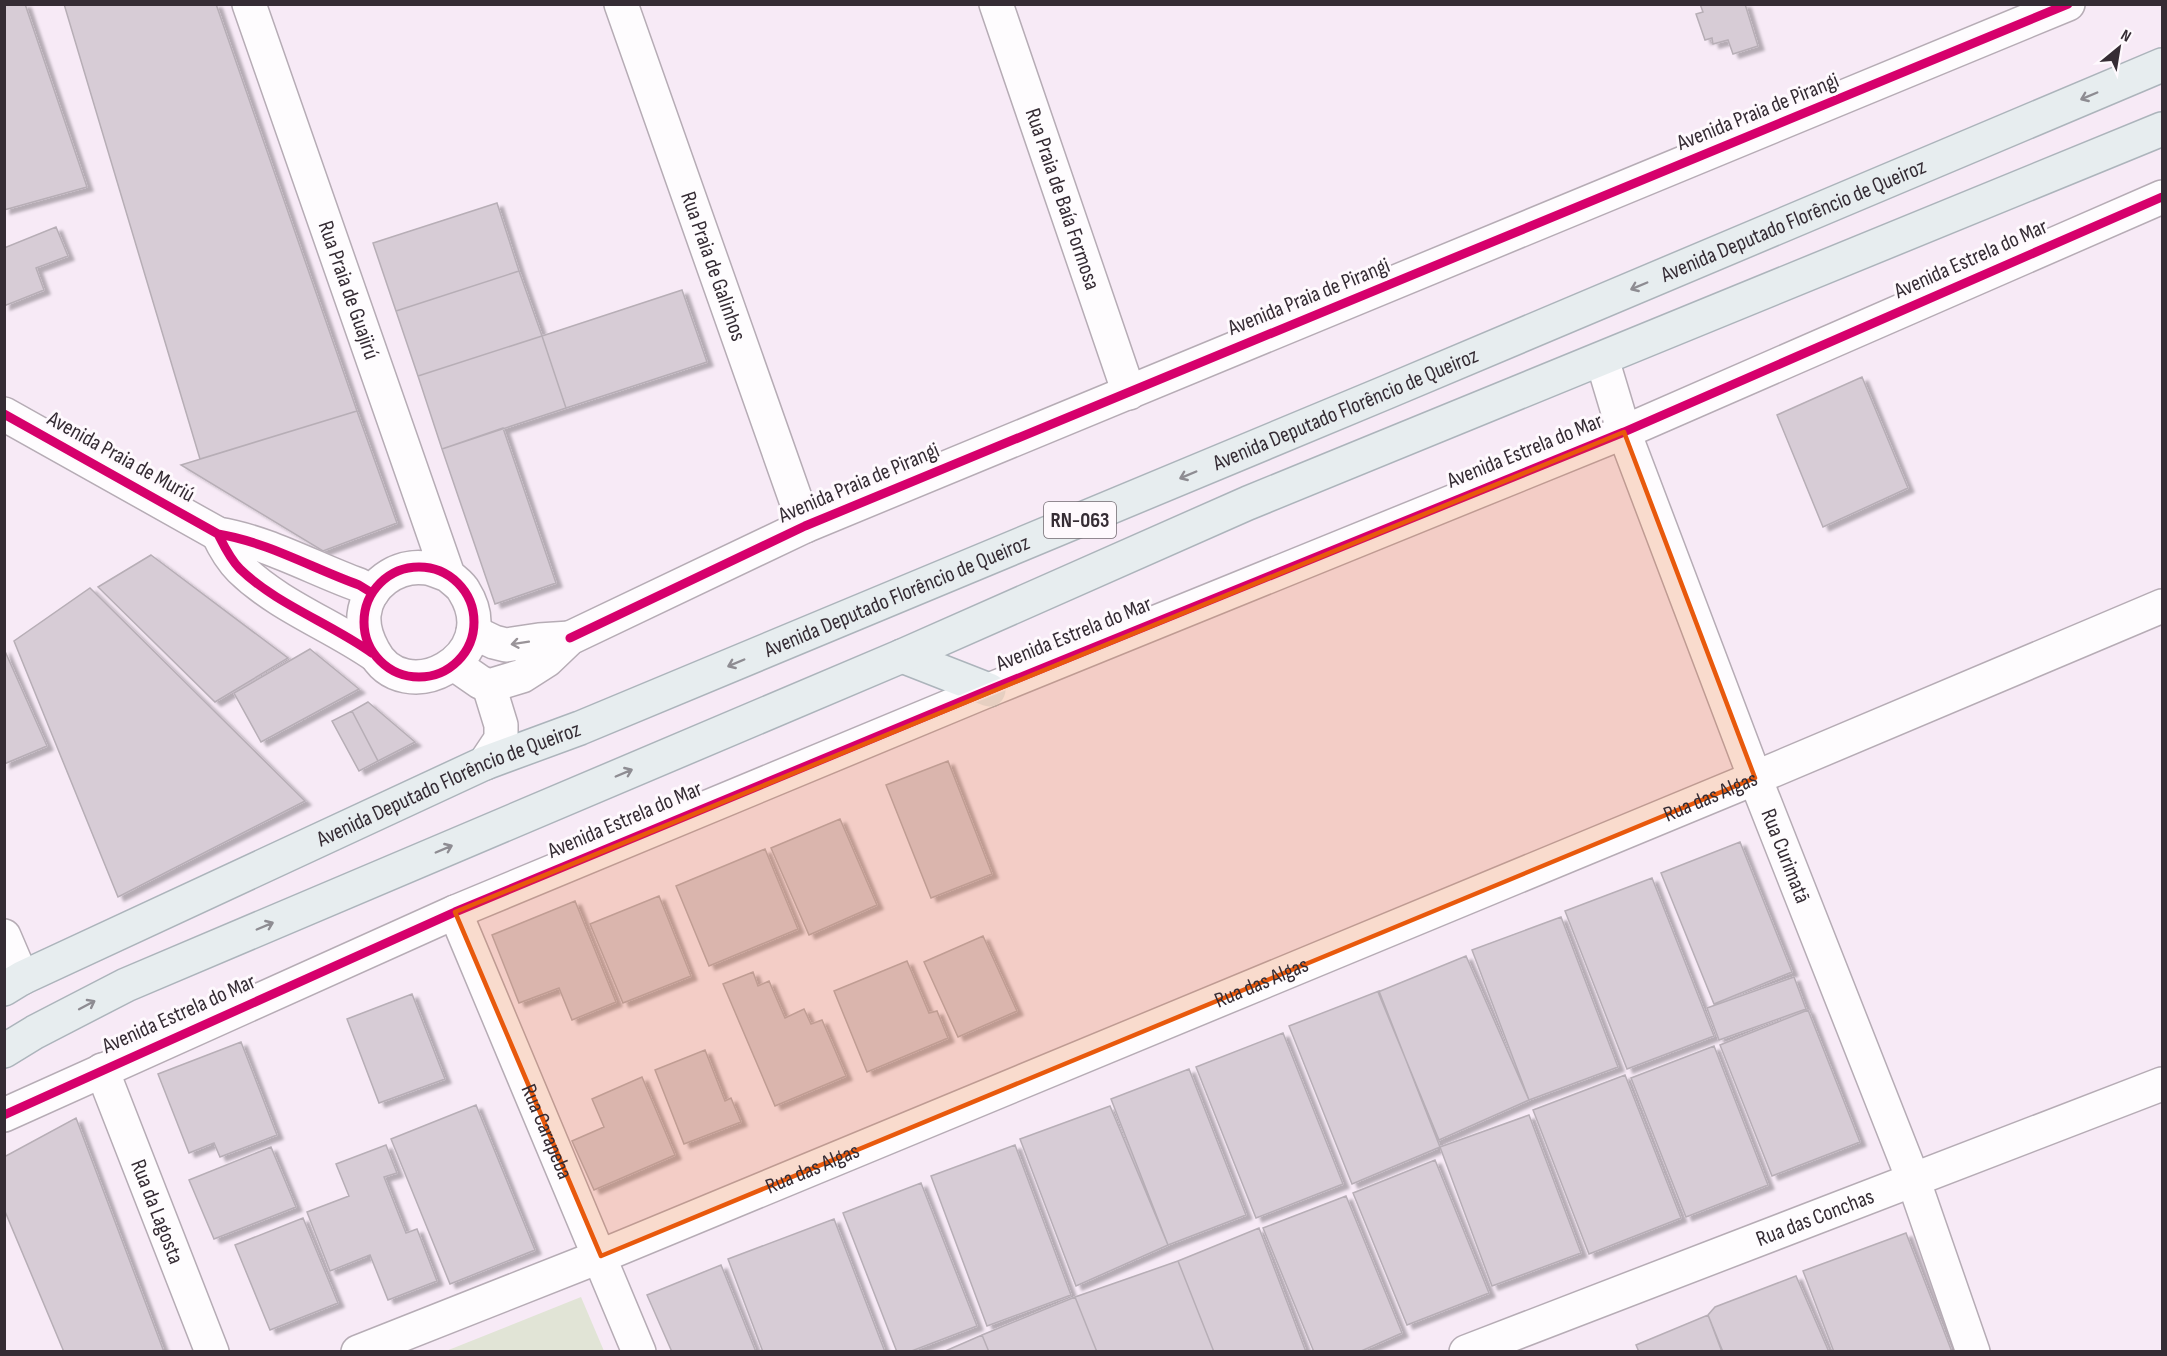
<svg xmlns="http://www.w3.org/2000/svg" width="2167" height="1356" font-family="'Sofia Sans Condensed',sans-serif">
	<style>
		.green { fill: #e1e4d6 }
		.building { fill: #d7ccd6; stroke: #b7aeb6; stroke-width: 1.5; filter: url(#shadow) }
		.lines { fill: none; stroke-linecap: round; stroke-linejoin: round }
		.minor-casing { stroke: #b6acb5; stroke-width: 36 }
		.tertiary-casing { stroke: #b6acb5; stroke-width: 36 }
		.primary-casing { stroke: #acb4bb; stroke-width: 36 }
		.minor { stroke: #fefcfe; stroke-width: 33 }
		.tertiary { stroke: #fefcfe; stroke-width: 33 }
		.primary { stroke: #e7edef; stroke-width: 33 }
		.cycleway-casing { stroke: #fef9fd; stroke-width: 13 }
		.cycleway { stroke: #d6006c; stroke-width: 9 }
		.oneway { stroke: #8e8c92 }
		.oneway2 { stroke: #9a9499 }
		.marked { fill: #e8590c; fill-opacity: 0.2; stroke: #e8590c; stroke-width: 4.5; stroke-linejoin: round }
		.labels { text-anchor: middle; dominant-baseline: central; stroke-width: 6; stroke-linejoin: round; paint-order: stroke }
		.shield { fill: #fef9fd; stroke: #716a70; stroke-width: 1.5 }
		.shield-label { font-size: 21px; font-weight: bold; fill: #352c34 }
		.street-label { font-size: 22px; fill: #352c34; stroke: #fef9fd }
	</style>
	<defs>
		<filter id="shadow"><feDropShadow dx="6" dy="4" stdDeviation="1.5" flood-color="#0004"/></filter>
	</defs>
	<rect width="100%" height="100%" fill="#f7eaf6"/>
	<path class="green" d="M581 1297 604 1351H446Z"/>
	<path class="building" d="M4 4H25L87 187 4 210Z
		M64 4H216L357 411 200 459Z
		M1700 4H1745L1758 46 1733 54 1728 40 1713 44 1712 38 1705 40 1696 14 1703 12Z
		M497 203 519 271 396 311 373 243Z
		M56 227 68 256 36 268 44 290 4 306V248Z
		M519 271 542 336 418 376 396 311Z
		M682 290 707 362 566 408 542 336Z
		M542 336 566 408 442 449 418 376Z
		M1862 377 1908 488 1823 527 1777 415Z
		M357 411 397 523 323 551 181 465Z
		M503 428 556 583 495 604 442 449Z
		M151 555 288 658 215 702 98 587Z
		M90 588 305 801 118 897 14 641Z
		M4 649 47 746 4 764Z
		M310 649 359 689 261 742 234 693Z
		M368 702 415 742 378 761 352 711Z
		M352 711 378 761 359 771 332 721Z
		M948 761 992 874 931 898 886 785Z
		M840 819 877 905 809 935 771 848Z
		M1740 842 1792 972 1714 1004 1661 873Z
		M765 849 798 929 709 966 676 886Z
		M1652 878 1714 1036 1627 1069 1565 911Z
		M659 896 691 976 623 1003 590 924Z
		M575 901 616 1002 572 1020 559 988 519 1003 492 935Z
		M1561 917 1618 1067 1529 1100 1472 950Z
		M983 936 1017 1011 958 1037 924 962Z
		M1466 956 1529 1100 1439 1140 1378 992Z
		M907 961 929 1013 937 1011 948 1038 867 1072 834 991Z
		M753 972 758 986 769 981 785 1018 804 1009 811 1024 822 1020 846 1076 775 1106 723 984Z
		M1794 977 1806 1009 1719 1040 1707 1008Z
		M1379 991 1440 1147 1352 1184 1289 1026Z
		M412 994 445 1079 379 1103 347 1019Z
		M1808 1010 1860 1142 1772 1176 1720 1045Z
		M1283 1033 1343 1184 1256 1218 1196 1067Z
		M241 1042 277 1135 220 1157 214 1143 189 1153 158 1074Z
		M1714 1046 1768 1185 1686 1217 1631 1078Z
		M705 1050 725 1101 731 1098 741 1122 684 1144 655 1070Z
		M1189 1069 1246 1215 1168 1245 1111 1099Z
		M1625 1075 1681 1218 1589 1254 1533 1110Z
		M642 1077 675 1155 594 1190 572 1141 604 1127 592 1099Z
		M476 1105 535 1250 450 1284 391 1139Z
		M1110 1106 1168 1245 1076 1286 1020 1139Z
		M1529 1115 1581 1253 1492 1286 1440 1147Z
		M76 1118 164 1352H64L4 1209V1157Z
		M386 1145 397 1173 384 1177 406 1233 417 1229 437 1281 388 1300 370 1255 330 1271 307 1212 349 1196 336 1164Z
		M1015 1145 1071 1295 987 1326 931 1176Z
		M271 1147 296 1207 214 1239 189 1180Z
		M1435 1160 1489 1293 1407 1325 1353 1193Z
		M921 1183 977 1326 909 1352H897L843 1213Z
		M1346 1196 1402 1333 1359 1352H1314L1263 1228Z
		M303 1218 338 1303 270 1330 235 1245Z
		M834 1219 885 1352H763L728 1259Z
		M1259 1228 1306 1352H1214L1178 1261Z
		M1906 1233 1952 1352H1834L1803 1271Z
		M1178 1261 1214 1352H1097L1075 1297Z
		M721 1265 756 1352H672L647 1295Z
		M1796 1276 1829 1352H1723L1708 1315 1715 1307Z
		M1075 1297 1097 1352H989L982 1335Z
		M1708 1315 1722 1352H1639L1636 1345Z
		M982 1335 989 1352H943Z"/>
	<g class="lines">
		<g class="minor-casing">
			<g id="minor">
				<path id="s1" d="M249 4 448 575C453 580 461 585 464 591 506 658 403 711 373 650 367 639 363 628 364 615 367 585 397 564 426 568 434 569 441 573 448 575"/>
				<path id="s2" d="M621 4 805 526"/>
				<path id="s3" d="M996 4 1129 393"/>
				<path id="s4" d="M1602 359 1624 432 1755 778 1913 1179 1973 1352"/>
				<path d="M4 414 218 534C267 542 312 568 359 585L372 593"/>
				<path d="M218 534C224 547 231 559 241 569 279 606 332 625 375 655"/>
				<path d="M473 632 494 642 506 645 539 640 570 638"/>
				<path d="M454 664 480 682 489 686 522 676 547 660 570 638 805 526 2068 4"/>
				<path d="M485 763 501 739V725L489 686"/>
				<path id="s5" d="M455 912 639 1352"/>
				<path d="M4 936 22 978"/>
				<path d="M4 1115 455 912 989 690 1624 432 2162 197"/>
				<path id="s6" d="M358 1352 601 1256 1755 778 2162 606"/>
				<path id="s7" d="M1466 1352 2162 1084"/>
			</g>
		</g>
		<g class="tertiary-casing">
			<g id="tertiary">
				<path id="s8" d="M102 1070 212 1352"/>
			</g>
		</g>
		<g class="primary-casing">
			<g id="primary">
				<path d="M902 656 989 690"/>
				<path id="s9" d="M4 989 22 978 485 763 580 728 1387 392 2162 65"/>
				<path d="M4 1051 35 1032 126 985 902 656 1248 503 2162 129"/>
			</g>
		</g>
		<use href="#minor" class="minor"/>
		<use href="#tertiary" class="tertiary"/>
		<use href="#primary" class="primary"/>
		<g class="cycleway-casing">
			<path id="cycleway" d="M4 414 218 534C267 542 312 568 359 585L372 593
				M218 534C224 546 230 559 240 569 276 604 330 623 372 653
				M364 622a55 55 0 1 1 110 0a55 55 0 1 1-110 0Z
				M570 638 805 526 2068 4
				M4 1115 455 912 989 690 1624 432 2162 197"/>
		</g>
		<use href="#cycleway" class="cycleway"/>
	</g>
	<defs><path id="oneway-shaft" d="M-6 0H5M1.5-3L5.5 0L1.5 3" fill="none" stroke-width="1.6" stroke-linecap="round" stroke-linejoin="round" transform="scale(1.5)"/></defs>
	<g class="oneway">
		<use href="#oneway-shaft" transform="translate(2089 96) rotate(157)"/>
		<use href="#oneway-shaft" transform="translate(1639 286) rotate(157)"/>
		<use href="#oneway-shaft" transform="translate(1188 475) rotate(157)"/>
		<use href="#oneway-shaft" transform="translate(736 663) rotate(157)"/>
		<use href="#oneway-shaft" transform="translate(624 773) rotate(-23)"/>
		<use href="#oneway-shaft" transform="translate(444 849) rotate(-23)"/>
		<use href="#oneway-shaft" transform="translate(265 926) rotate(-23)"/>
		<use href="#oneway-shaft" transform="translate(87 1005) rotate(-28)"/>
	</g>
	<use class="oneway2" href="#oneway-shaft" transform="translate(520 643) rotate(171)"/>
	<path class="marked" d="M1624 432 1755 778 601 1256 455 912Z"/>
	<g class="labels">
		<rect class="shield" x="1044" y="502" width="72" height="36" rx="4.5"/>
		<g class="shield-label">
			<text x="1080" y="520">RN-063</text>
		</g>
		<g class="street-label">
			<text transform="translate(1758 112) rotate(-22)">Avenida Praia de Pirangi</text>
			<text stroke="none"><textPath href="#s3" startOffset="206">Rua Praia de Baía Formosa</textPath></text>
			<text stroke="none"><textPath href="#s9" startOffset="1948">Avenida Deputado Florêncio de Queiroz</textPath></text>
			<text transform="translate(1971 259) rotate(-24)">Avenida Estrela do Mar</text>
			<text stroke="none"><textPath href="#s2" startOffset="278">Rua Praia de Galinhos</textPath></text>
			<text stroke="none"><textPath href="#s1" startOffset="303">Rua Praia de Guajirú</textPath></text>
			<text transform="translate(1309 297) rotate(-22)">Avenida Praia de Pirangi</text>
			<text stroke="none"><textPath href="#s9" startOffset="1462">Avenida Deputado Florêncio de Queiroz</textPath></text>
			<text transform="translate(1525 451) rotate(-22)">Avenida Estrela do Mar</text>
			<text transform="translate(121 457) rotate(29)">Avenida Praia de Muriú</text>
			<text transform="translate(859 483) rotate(-23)">Avenida Praia de Pirangi</text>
			<text stroke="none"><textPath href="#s9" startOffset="976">Avenida Deputado Florêncio de Queiroz</textPath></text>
			<text transform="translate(1074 634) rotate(-22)">Avenida Estrela do Mar</text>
			<text stroke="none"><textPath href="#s9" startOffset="490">Avenida Deputado Florêncio de Queiroz</textPath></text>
			<text stroke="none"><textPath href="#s6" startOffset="1462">Rua das Algas</textPath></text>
			<text transform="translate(625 820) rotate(-23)">Avenida Estrela do Mar</text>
			<text stroke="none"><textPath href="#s4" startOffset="530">Rua Curimatã</textPath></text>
			<text stroke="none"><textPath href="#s6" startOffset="976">Rua das Algas</textPath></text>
			<text transform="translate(179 1014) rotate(-24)">Avenida Estrela do Mar</text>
			<text stroke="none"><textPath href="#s5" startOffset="238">Rua Carapeba</textPath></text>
			<text stroke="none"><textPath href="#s6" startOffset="490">Rua das Algas</textPath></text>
			<text stroke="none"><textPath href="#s8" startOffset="152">Rua da Lagosta</textPath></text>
			<text stroke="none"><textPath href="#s7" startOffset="374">Rua das Conchas</textPath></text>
		</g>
	</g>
	<rect width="2167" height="1356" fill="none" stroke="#352c34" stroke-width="12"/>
	<g transform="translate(2119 48) rotate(30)" stroke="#fef9fd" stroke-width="4.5" paint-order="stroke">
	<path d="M0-4.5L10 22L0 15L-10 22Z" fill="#352c34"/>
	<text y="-9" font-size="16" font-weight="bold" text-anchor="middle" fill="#352c34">N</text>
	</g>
</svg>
